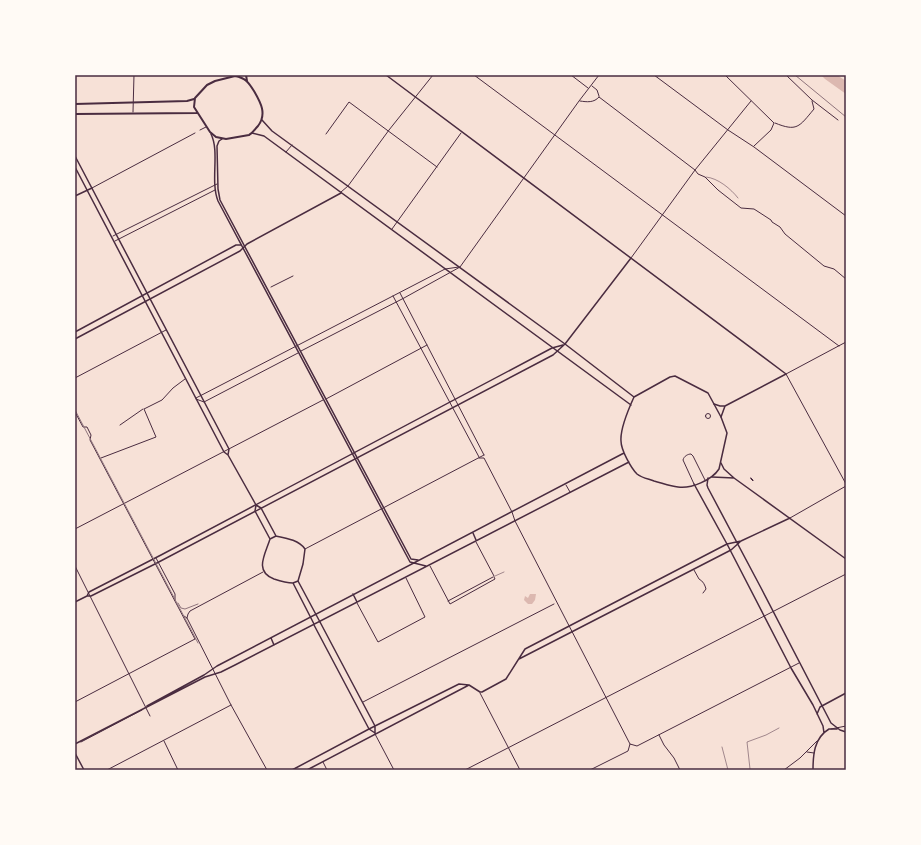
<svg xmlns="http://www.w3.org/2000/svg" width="921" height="845" font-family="'Noto Sans',sans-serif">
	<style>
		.water { fill: #dcb8b0 }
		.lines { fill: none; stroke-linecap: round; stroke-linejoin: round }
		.service { stroke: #4a2c40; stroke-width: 0.5 }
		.pedestrian { stroke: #4a2c40; stroke-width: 1 }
		.minor { stroke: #4a2c40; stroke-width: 1 }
		.tertiary { stroke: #4a2c40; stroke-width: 1.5 }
		.secondary { stroke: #4a2c40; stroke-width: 1.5 }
		.primary { stroke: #4a2c40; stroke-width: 2 }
		.tram { stroke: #8f747c; stroke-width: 1 }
		.rail { stroke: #8f747c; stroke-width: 1 }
		.neatline { fill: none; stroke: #4a2c40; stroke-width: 1.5 }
	</style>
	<rect width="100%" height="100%" fill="#f7e1d7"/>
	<path class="water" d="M821 75H837L846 81V94L825 79Z
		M530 594H536L535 600 532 604H528L524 600 525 596 528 598Z"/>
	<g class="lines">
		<path class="service" d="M706 177C718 178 731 189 738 198
			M495 576 504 572
			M722 747 728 770
			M751 770 750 769 747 742 766 735 779 728"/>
		<path class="pedestrian" d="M271 287 293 276
			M705.5 416a2.5 2.5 0 1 1 5 0a2.5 2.5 0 1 1-5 0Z
			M751 478 753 480V481L751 479Z
			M363 702 554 604"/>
		<path class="minor" d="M474 75 839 346
			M571 75 588 88
			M654 75 728 130 754 147 846 216
			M725 75 774 123 771 130 754 146
			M786 75 812 100 838 120
			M592 86 597 90 599 96
			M599 97 695 170 698 174 705 177 718 190 741 208 754 209 771 220 772 222 780 227 785 234 824 266 834 269 846 279
			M580 101C587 102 594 103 599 97
			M133 112 134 75
			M775 123C797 132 799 127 814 109L812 101
			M200 130 206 127
			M326 134 349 102 437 167
			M286 152 292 145
			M92 188 195 133
			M341 192 348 186 389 130 433 75
			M392 229 461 133
			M113 236 217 184
			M115 241 215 190
			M631 258 695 170 751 101
			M400 293 484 455
			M393 296 479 457
			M846 342 786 374 846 484
			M301 351 404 298 460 267 579 101 599 75
			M75 378 166 330
			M196 398 445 269 459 267
			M196 399 204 402 298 353
			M326 399 427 345
			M75 412 83 427H87L91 435 90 440 195 639
			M120 425 143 409
			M101 458 156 437 144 409 162 400 173 388 185 379
			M479 458H484L512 512 515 521 630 744
			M694 484 683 460C684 456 688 454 691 454L693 456 705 480
			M566 485 570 492
			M790 518 846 486
			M75 529 323 400
			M476 542 494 576
			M305 549 484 455
			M156 558 175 594V600
			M75 566 150 716
			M430 566 450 604 495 579 494 577
			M694 570 699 579C703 581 705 585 706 589L703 593
			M448 601 493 577
			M357 603 378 642 425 617 406 578
			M184 616 187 618 231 705 267 770
			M187 618 188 614 190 611 263 572
			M480 693 520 770
			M75 702 195 639
			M831 729 846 726
			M375 734 394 770
			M659 735 664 745 674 758 680 770
			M164 741 178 770
			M81 742 142 710
			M807 752 814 753
			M323 762 327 770
			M107 770 231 705
			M465 770 846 574
			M590 770 628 751 630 744 637 746 799 663
			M784 770 800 758 817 741"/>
		<path class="tertiary" d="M386 75 786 374 725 406H720L714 404
			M75 196 92 188
			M75 332 236 245H241
			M75 339 240 251 247 244 341 193
			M721 417 725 406
			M721 463 724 469 734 478 846 559
			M712 477 734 478
			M708 478 707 485 708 488 760 586 831 723 840 730
			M694 484 727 544 791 668 813 705 823 726 824 733
			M87 596 89 592 161 555 552 348 563 345
			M75 602 87 596H91L155 564 553 355 565 344 631 258
			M320 622 375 726V733
			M314 625 369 729 375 733
			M519 659 731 550 741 541
			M817 714 820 707 846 693
			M840 730 846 732
			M75 753 84 770
			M292 770 369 729 459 684 469 685 480 692H482L506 679 525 649 727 544 741 541 790 518
			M307 770 469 685
			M813 770C813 755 814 738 829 729H837"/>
		<path class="secondary" d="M262 120 272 131 565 344 634 397
			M252 133 264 136 631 405
			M211 134C220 152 210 181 218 201L410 562 426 566
			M222 139 219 141 217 146 218 189 220 200 411 559 418 560
			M75 156 229 449 228 455
			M75 167 224 452 228 455 256 505 261 508 276 536
			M675 376 708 393 721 417 727 433 719 469C712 480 691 489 678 487 670 486 662 483 654 481 649 479 642 478 637 474 631 468 621 450 621 441 620 429 629 408 634 397L670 377Z
			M256 505 255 511 270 539
			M473 533 476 540
			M276 536C286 538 299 540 305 549L303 564 298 581 293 583C286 583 280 581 274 579 255 572 264 556 269 542L270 539Z
			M298 581 320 622
			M293 583 314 624
			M353 594 357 602
			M271 638 274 645
			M147 706 204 675 217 666 624 453
			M75 744 205 677 221 672 235 665 629 462"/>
		<path class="primary" d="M246 75 247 81
			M235 76C246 78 249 83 254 91 261 103 267 114 258 126 255 129 253 133 249 135L226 139 216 137 210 132 194 107 195 98 207 85 215 81Z
			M75 104 187 101 194 99
			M75 114 197 113"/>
		<path class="tram" d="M75 410 198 643
			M178 603 181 608 185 609 198 604"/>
		<path class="rail" d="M795 75 846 117"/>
	</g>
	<rect width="921" height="845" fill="none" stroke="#fffaf5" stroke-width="152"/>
	<rect x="76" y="76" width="769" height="693" class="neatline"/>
</svg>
